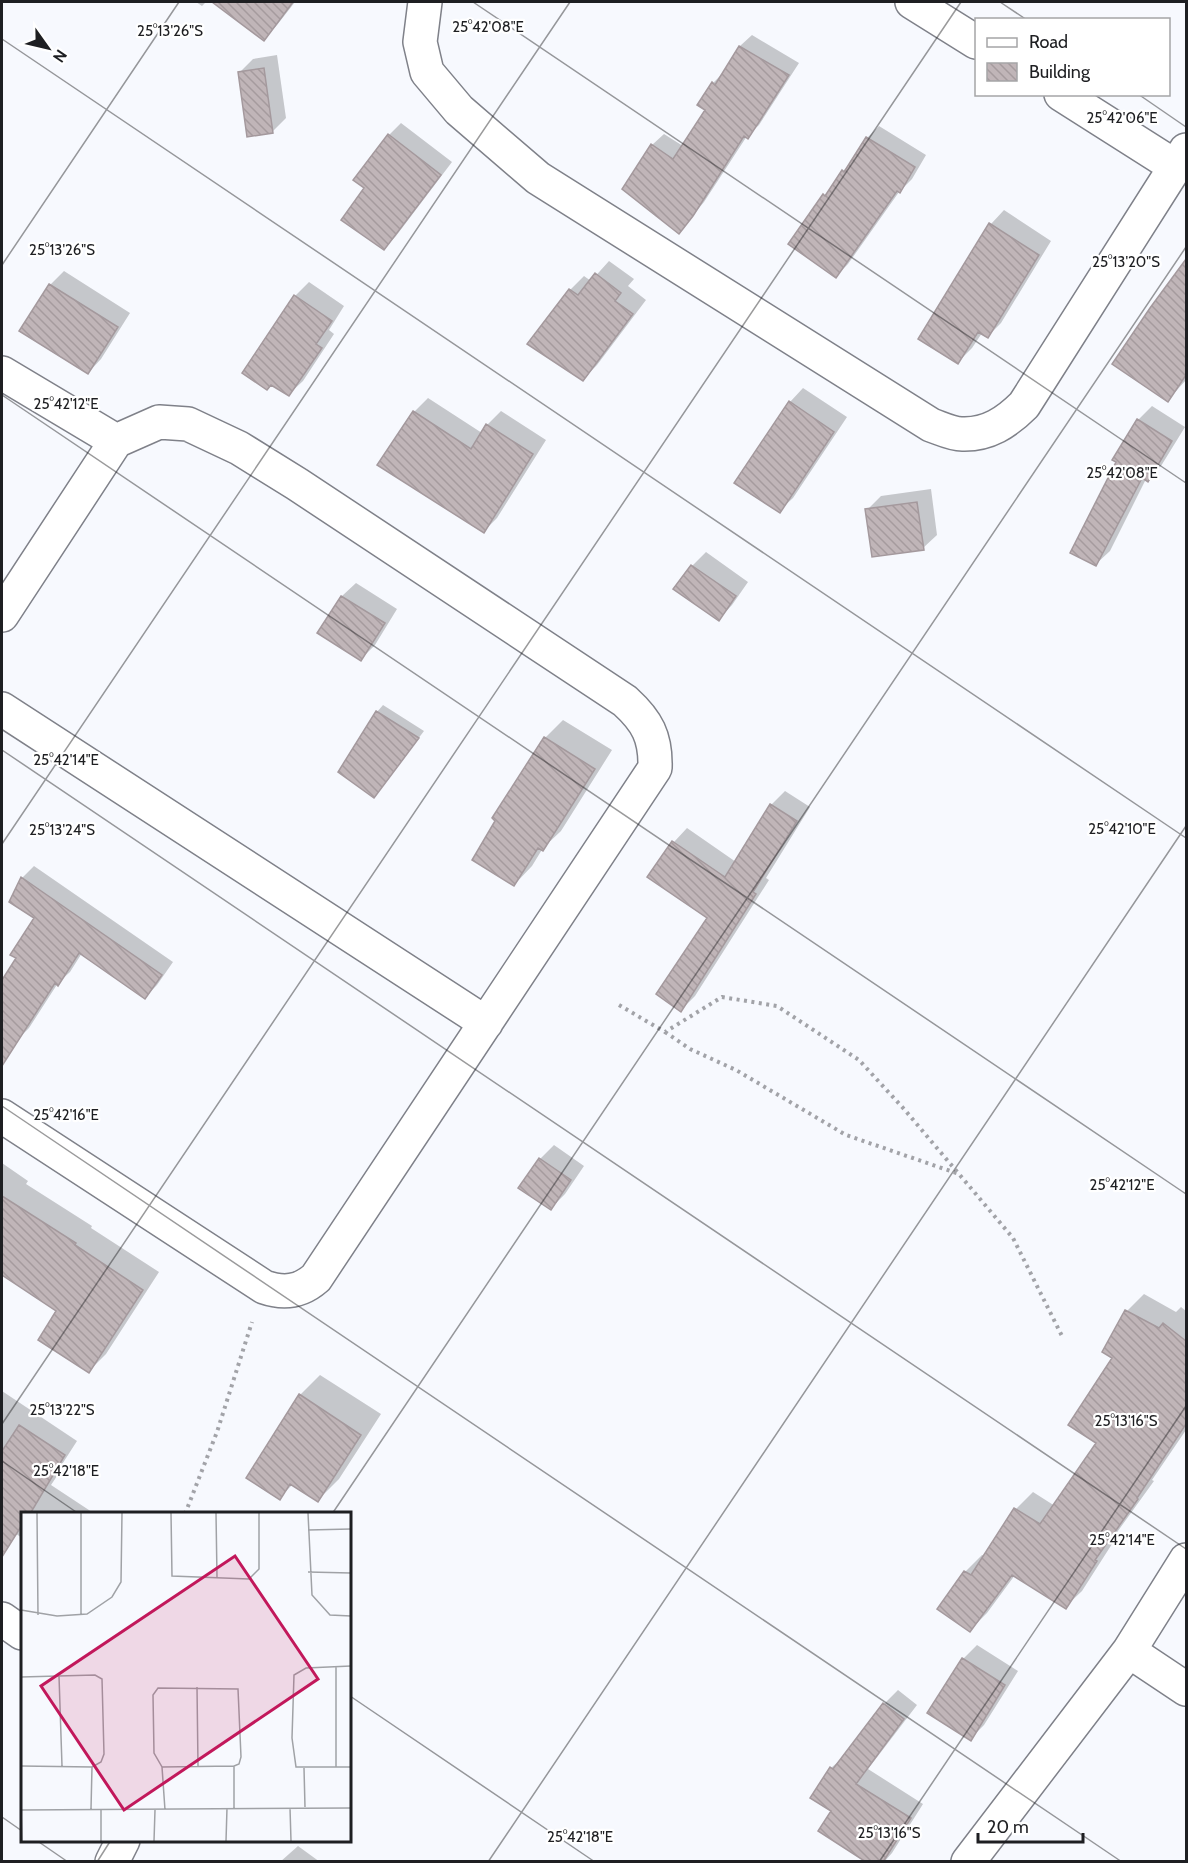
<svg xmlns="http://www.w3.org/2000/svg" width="1188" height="1863" font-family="Cabin,sans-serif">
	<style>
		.shadow { fill: #0003 }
		.building { fill: url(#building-back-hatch); stroke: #a4999d; stroke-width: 1.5 }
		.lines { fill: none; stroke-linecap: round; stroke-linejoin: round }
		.minor-casing { stroke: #7f8189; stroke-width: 36 }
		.path { stroke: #a2a3a8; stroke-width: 4; stroke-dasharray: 3 4.5; stroke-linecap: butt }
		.minor { stroke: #fff; stroke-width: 33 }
		.ticks { fill: none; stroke: #1e1f22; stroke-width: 1.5; stroke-opacity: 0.45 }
		.inset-road { fill: none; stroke: #a0a2a6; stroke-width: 1.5 }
		.view { fill: #c2185b; fill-opacity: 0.15; stroke: #c2185b; stroke-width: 3 }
		.inset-edge { fill: none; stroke: #1e1f22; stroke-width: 3 }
		.ticks-label { font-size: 15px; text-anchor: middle; fill: #1e1f22; stroke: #fff; stroke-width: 4.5; stroke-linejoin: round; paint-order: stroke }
	</style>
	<defs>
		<pattern id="building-back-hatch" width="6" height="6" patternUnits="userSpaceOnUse" patternTransform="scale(1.5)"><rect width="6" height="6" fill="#c0b5b8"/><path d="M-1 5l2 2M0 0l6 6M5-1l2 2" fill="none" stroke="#a59b9e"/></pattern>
	</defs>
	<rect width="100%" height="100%" fill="#f7f9fe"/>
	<path class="shadow" d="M196 2H206L202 6Z
		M215 2H295L277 25 263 39Z
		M752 35 799 63 759 125 747 136 704 202 679 232 652 145 664 134 683 146 707 109 713 83 725 71 740 46Z
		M277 55 286 118 272 132 239 73 253 59Z
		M401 123 452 162 396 236 384 248 366 188 389 135Z
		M879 126 926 155 912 179 899 192 848 264 836 276 790 244 843 171 852 163 867 138Z
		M1004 210 1051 241 1001 323 988 336 982 333 972 348 958 362 920 338 991 224Z
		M609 261 634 279 628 286 646 300 597 365 583 379 529 343 570 290 584 276 591 281Z
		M1186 262V380L1168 400 1114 364Z
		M64 271 130 313 101 359 88 373 50 285Z
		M309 282 344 306 329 330 334 334 303 381 289 394 295 296Z
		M803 388 847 417 793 498 779 511 790 402Z
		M428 398 482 433 487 425 501 411 546 440 497 518 484 531 414 412Z
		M1152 406 1185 427 1161 466 1146 479 1110 551 1096 564 1138 420Z
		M931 489 937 535 923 548 867 510 881 496Z
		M706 552 748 582 732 605 719 619 692 566Z
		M356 583 397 609 375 645 361 659 319 633 342 596Z
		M383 705 424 731 380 789 377 712Z
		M563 720 612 750 561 831 543 848 532 866 514 885 545 738Z
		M785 791 810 807 766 878 769 880 695 996 681 1010 709 918 649 877 674 842 687 828 736 862 771 805Z
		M34 866 173 962 157 985 145 997 82 953 70 972 58 983 29 1028 17 1040 2 1030V983L18 958 36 918 11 902 22 878Z
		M554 1145 584 1166 565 1194 551 1208 540 1159Z
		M2 1163 28 1181 26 1184 92 1226 91 1228 159 1272 106 1354 89 1371 58 1311 2 1274Z
		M1144 1294 1176 1312 1181 1307 1186 1311V1430L1152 1480 1154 1481 1110 1542 1112 1544 1082 1591 1065 1607 1015 1575 987 1613 970 1630 939 1608 965 1572 982 1555 985 1556 1016 1509 1033 1492 1055 1506 1098 1443 1114 1357 1104 1352 1127 1311Z
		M320 1375 381 1414 339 1479 318 1500 293 1484 279 1498 300 1395Z
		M2 1391 77 1441 59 1469 61 1470 51 1485 95 1514H22V1538L2 1524Z
		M977 1645 1018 1671 984 1725 970 1739 963 1659Z
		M898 1690 917 1705 868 1769 923 1804 892 1853 884 1862H869L833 1810 831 1768 846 1755 884 1704Z
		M298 1846 320 1862H280Z"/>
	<path class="building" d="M212 2H293L264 41Z
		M739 46 789 75 748 139 744 136 693 216 679 234 622 189 651 144 673 159 705 110 697 105 712 82 715 85Z
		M264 68 273 133 247 137 238 72Z
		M388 134 441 175 384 250 341 220 364 188 353 180Z
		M866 137 915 167 900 193 897 191 836 278 788 244 823 194 825 196 842 170 844 172Z
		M989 223 1039 255 988 338 978 332 958 364 918 339Z
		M1186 259V375L1168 402 1112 364 1150 308Z
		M595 273 621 293 615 301 633 314 583 381 527 344 569 289 578 295Z
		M49 284 118 327 88 374 19 331Z
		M294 295 332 321 316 344 322 348 289 396 271 385 267 390 242 373Z
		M789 401 834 432 780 513 734 483Z
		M413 411 471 449 486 424 533 454 484 533 377 465Z
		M1137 419 1172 441 1148 482 1142 478 1096 566 1070 553 1116 462 1112 460Z
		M917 502 924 550 872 557 865 509Z
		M691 565 736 596 719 621 673 589Z
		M341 596 385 623 361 661 317 633Z
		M376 711 419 738 374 798 338 772Z
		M544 737 595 769 543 851 538 848 514 886 472 860 495 821 492 818Z
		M770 804 797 821 753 892 756 894 681 1012 656 994 707 918 647 877 672 841 725 877Z
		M21 877 162 975 145 999 79 953 58 986 55 983 2 1066V980L16 958 10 955 34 918 9 902Z
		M539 1158 571 1180 551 1210 518 1188Z
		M2 1196 76 1243 75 1245 143 1290 89 1373 38 1340 56 1311 2 1275Z
		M1125 1310 1159 1328 1163 1323 1186 1341V1424L1137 1498 1138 1499 1095 1560 1097 1561 1066 1609 1012 1575 970 1632 937 1609 964 1571 971 1575 1014 1508 1040 1524 1096 1443 1068 1425 1112 1358 1102 1352Z
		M299 1394 361 1435 318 1502 290 1484 280 1500 246 1478Z
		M19 1425 65 1455 30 1514H22V1525L2 1557V1451Z
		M962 1658 1005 1685 971 1741 927 1713Z
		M883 1703 904 1719 856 1784 911 1818 883 1862H866L818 1831 831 1811 810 1798 830 1767 833 1769Z"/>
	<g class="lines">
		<g class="minor-casing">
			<path id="minor" d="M425 2 420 42 427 72 459 110 538 178 931 425C940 428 952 434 962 434 988 435 1007 422 1024 405L1186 150
				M912 2 976 42
				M1061 94 1176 167
				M2 373 116 441 159 422 188 424 239 448 297 484 625 701C647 721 656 737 655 768L316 1278C300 1292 284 1294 264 1287L2 1116
				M2 615 116 441
				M2 709 486 1023
				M2 1619 22 1633
				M1129 1651 1186 1689
				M112 1862 123 1840
				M968 1862 1129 1651 1186 1560"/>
		</g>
		<path class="path" d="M619 1005 665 1032 722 997 777 1006 859 1060 904 1109 1013 1238 1062 1336
			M665 1032 690 1049 736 1070 846 1135 959 1174
			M185 1514 217 1432 252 1322"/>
		<use href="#minor" class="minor"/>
	</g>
	<path class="ticks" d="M473 2 1186 483M1000 2 1027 20M2 39 1186 838M1138 94 1186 127M2 265 179 2M2 395 1186 1194M2 750 1186 1549M2 844 570 2M2 1106 1122 1862M2 1424 961 2M2 1461 79 1514M332 1514 1186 247M350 1696 595 1862M2 1817 22 1831M36 1840 68 1862M97 1862 111 1840M488 1862 1186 826M879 1862 1186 1406"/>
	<g transform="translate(21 1512)">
		<rect width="330" height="330" fill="#f7f9fe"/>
		<path class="inset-road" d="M16 1 17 103M60 1V102M150 1 151 64 228 67 238 57V1M195 1 196 65M287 1 291 83 309 103 330 104M287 18 330 17M287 60 330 61M0 98 36 104 66 102 91 85 100 70 101 1M330 154 285 156 273 163 271 226 275 255H330M315 155V255M38 164 41 254M0 165 74 163 81 167 83 242 80 250 71 255M176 175 177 254M0 254 71 255 70 297M141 255 213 254M283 256 284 295M269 296 270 329M0 298 330 296M0 298 1 329M144 298 141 255 133 241 132 183 137 176 217 177 220 245 218 252 213 254V296M80 329V298M133 329 134 298M205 329 206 296"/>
		<path class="view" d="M214 44 297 167 103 298 20 174Z"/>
		<rect width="330" height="330" class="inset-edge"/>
	</g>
	<g class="ticks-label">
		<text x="488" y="32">25°42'08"E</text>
		<text x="170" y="36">25°13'26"S</text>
		<text x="1122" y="123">25°42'06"E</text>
		<text x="62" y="255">25°13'26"S</text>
		<text x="1126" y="267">25°13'20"S</text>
		<text x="66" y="409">25°42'12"E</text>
		<text x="1122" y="478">25°42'08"E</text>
		<text x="66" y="765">25°42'14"E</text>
		<text x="1122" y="834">25°42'10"E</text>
		<text x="62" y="835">25°13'24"S</text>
		<text x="66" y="1120">25°42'16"E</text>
		<text x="1122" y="1190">25°42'12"E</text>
		<text x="62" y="1415">25°13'22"S</text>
		<text x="1126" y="1426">25°13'16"S</text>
		<text x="66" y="1476">25°42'18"E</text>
		<text x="1122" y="1545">25°42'14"E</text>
		<text x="889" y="1838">25°13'16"S</text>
		<text x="580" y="1842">25°42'18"E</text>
	</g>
	<rect width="1188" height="1863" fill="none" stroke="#1e1f22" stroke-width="6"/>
	<rect x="975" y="18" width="195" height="78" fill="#ffffff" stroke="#a5a5a7" stroke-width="1.5"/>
	<rect x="987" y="38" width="30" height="9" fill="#ffffff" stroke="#a5a5a7" stroke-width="1.5"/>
	<text x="1029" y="48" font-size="18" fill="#1e1f22">Road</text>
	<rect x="987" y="63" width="30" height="18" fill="url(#building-back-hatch)" stroke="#a5a5a7" stroke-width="1.5"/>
	<text x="1029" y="78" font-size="18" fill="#1e1f22">Building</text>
	<g transform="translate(48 48) rotate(124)" stroke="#ffffff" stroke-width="4.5" paint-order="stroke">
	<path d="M0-4.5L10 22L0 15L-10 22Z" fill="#1e1f22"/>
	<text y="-9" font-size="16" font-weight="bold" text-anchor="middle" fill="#1e1f22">N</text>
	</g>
	<path d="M978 1833v9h105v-9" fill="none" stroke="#1e1f22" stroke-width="3"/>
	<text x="987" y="1833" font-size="18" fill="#1e1f22" stroke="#ffffff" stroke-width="4.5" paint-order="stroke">20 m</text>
</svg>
